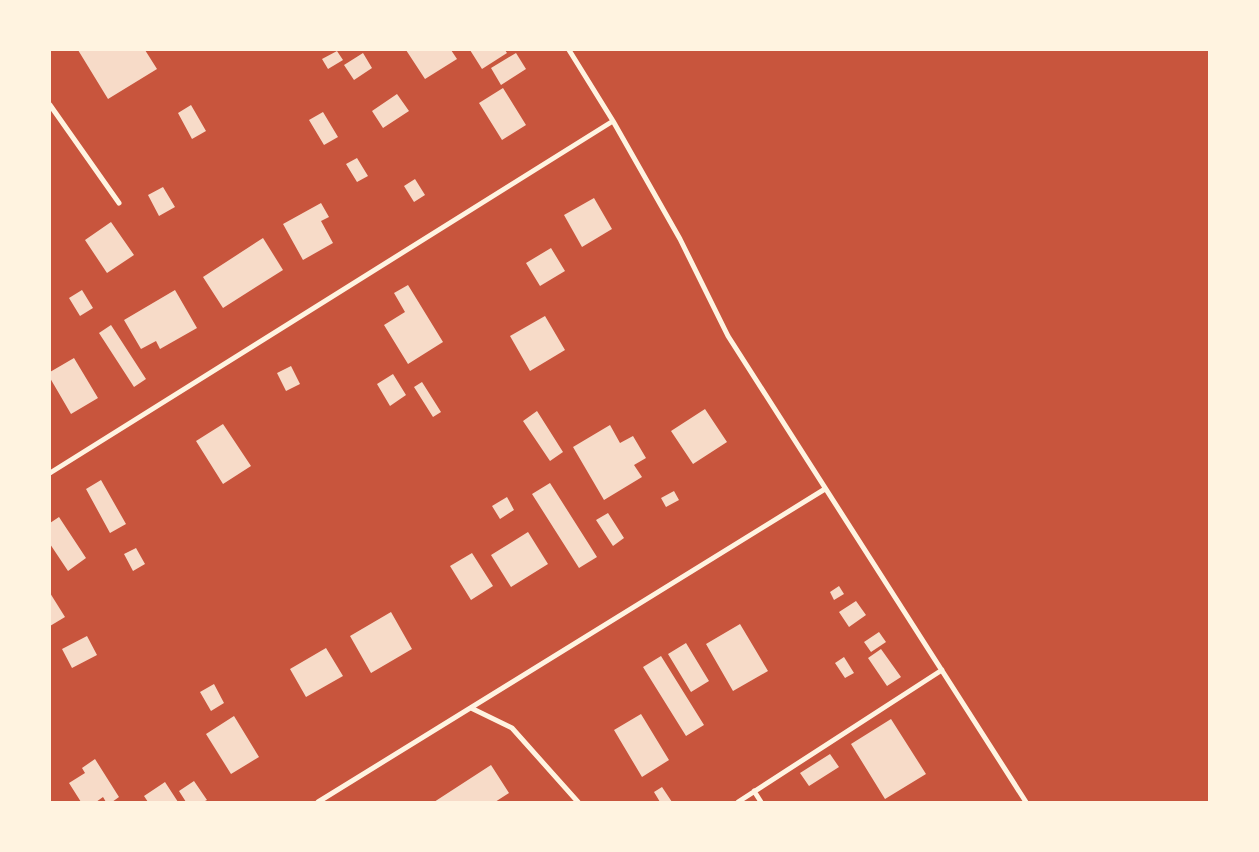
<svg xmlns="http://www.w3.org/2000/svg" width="1259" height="852" font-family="'Open Sans',sans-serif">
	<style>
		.building { fill: #f7dbc8 }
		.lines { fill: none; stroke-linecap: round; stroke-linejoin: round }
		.minor { stroke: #fff3e0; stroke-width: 5 }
	</style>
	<rect width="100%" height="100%" fill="#c8553d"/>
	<path class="building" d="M78 50H145L157 69 108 99Z
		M406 50H451L457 59 425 79Z
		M470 50H505L507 53 482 69Z
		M337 51 343 60 328 69 322 59Z
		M363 53 372 68 354 80 344 65Z
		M516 53 526 69 501 85 491 68Z
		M503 88 526 125 502 140 479 103Z
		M397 94 409 111 383 128 372 111Z
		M191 105 206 131 192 139 178 113Z
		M323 112 338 137 324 145 309 120Z
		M357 158 368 176 357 182 346 164Z
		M415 179 425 195 414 202 404 186Z
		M163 187 175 207 159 216 148 195Z
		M594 198 612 229 582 247 564 215Z
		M321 203 329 217 321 221 333 243 303 260 283 224Z
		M111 222 134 255 107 273 85 240Z
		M263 238 283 270 223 308 203 277Z
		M551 248 565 271 540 286 526 263Z
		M408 285 443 342 408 364 384 325 405 312 394 293Z
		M82 290 93 308 80 316 69 298Z
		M175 290 197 328 160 349 156 341 141 349 124 320Z
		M545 316 565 350 530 371 510 336Z
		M111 325 146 379 134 387 99 333Z
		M74 358 98 398 71 414 50 378V372Z
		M291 366 300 384 286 391 277 373Z
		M393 374 406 395 390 406 377 384Z
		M422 382 441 412 433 417 414 387Z
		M705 409 727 442 693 464 671 431Z
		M537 411 563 452 550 461 523 421Z
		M223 424 251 466 223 484 196 441Z
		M610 425 620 443 633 436 646 458 634 465 642 477 604 500 573 447Z
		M101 480 126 524 110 533 86 489Z
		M550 483 597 557 579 568 532 494Z
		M674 491 679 500 666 507 661 498Z
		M507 497 514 510 500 519 492 506Z
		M608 513 624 538 613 546 596 520Z
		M59 517 86 558 68 571 50 544V523Z
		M528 532 548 564 511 587 491 555Z
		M136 548 145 564 133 571 124 554Z
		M472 553 493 586 471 600 450 566Z
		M839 586 844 594 834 600 830 592Z
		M50 593 65 617 50 626Z
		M856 601 866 615 849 627 839 612Z
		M391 612 412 649 371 673 350 636Z
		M740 624 768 671 733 691 706 644Z
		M879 632 886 642 871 652 864 642Z
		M87 636 97 655 72 668 62 649Z
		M686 643 709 681 691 692 668 654Z
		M326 648 343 676 306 697 290 669Z
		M881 649 901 677 887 686 868 658Z
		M661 656 704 725 686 736 643 667Z
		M844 657 854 673 845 678 835 663Z
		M214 684 224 703 211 711 200 692Z
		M641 714 669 760 642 777 614 730Z
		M234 716 259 757 231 774 206 734Z
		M891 719 926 774 885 799 851 744Z
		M830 754 839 767 809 786 800 773Z
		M95 759 119 797 112 802H106L103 797 96 802H81L69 783 85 773 82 768Z
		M491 765 509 793 495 802H434Z
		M194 781 207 800 203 802H186L179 791Z
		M165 782 178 802H148L144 796Z
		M662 787 672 802H660L654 792Z"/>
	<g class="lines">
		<path class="minor" d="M569 50 613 121 680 239 728 336 1026 802
			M50 105 119 203
			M50 473 613 121
			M471 708 512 728 578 802
			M754 791 761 802
			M318 802 825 489
			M738 802 942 670"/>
	</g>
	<rect width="1259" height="852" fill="none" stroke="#fff3e0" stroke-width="102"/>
</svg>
